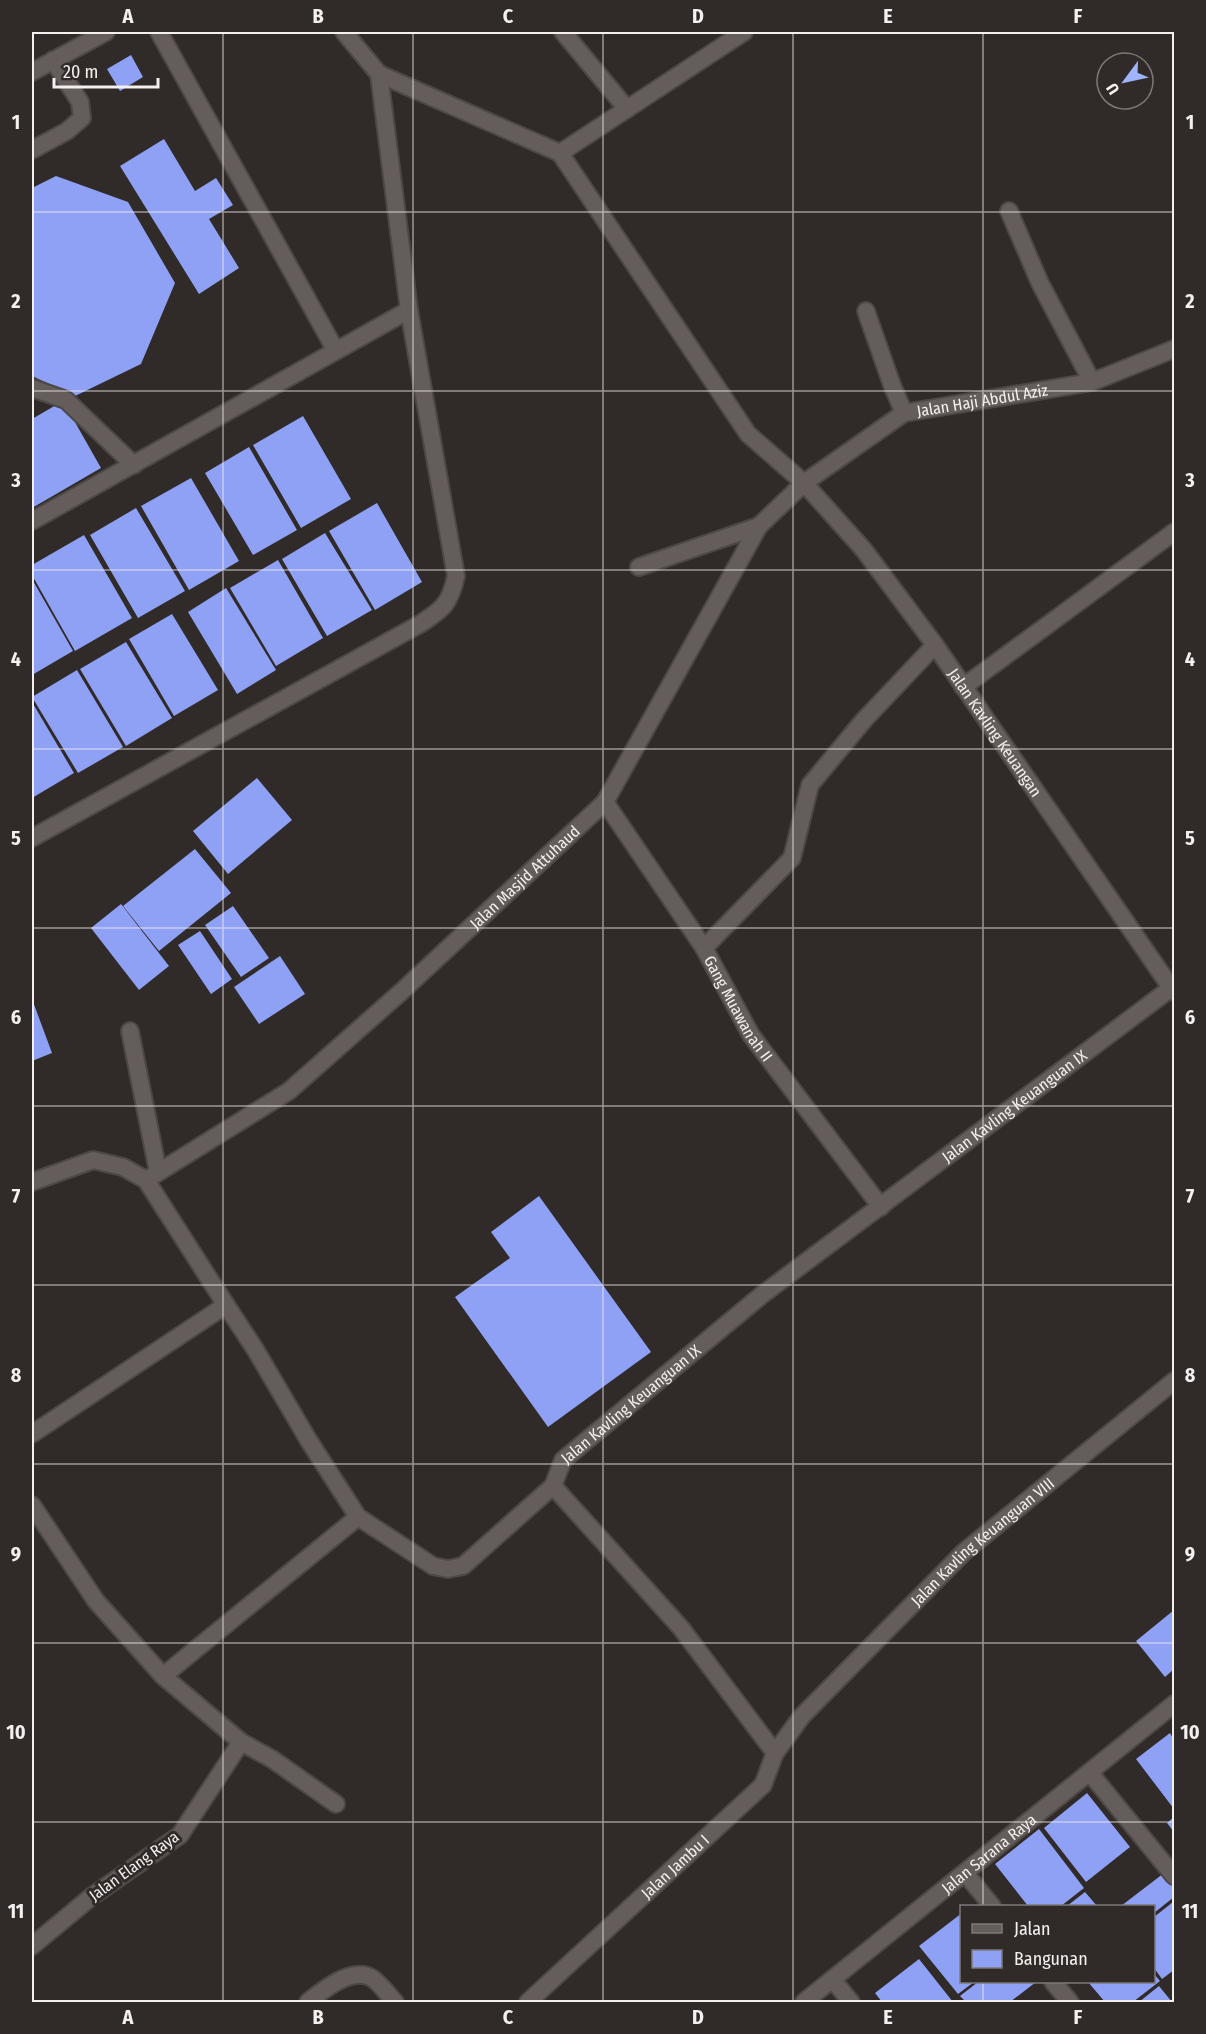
<svg xmlns="http://www.w3.org/2000/svg" width="1206" height="2034" font-family="'Fira Sans Condensed',sans-serif">
	<style>
		.building { fill: #8ea1f5 }
		.lines { fill: none; stroke-linecap: round; stroke-linejoin: round }
		.service-casing { stroke: #4d4846; stroke-width: 20 }
		.minor-casing { stroke: #4d4846; stroke-width: 20 }
		.tertiary-casing { stroke: #4d4846; stroke-width: 20 }
		.service { stroke: #645d5b; stroke-width: 16 }
		.minor { stroke: #645d5b; stroke-width: 16 }
		.tertiary { stroke: #645d5b; stroke-width: 16 }
		.grid { fill: none; stroke: #f4f0ef; stroke-width: 1.5; stroke-opacity: 0.55 }
		.labels { text-anchor: middle; dominant-baseline: central; stroke-width: 6; stroke-linejoin: round; paint-order: stroke }
		.street-label { font-size: 16px; fill: #f4f0ef; stroke: #302a29 }
		.neatline { fill: none; stroke: #f4f0ef; stroke-width: 2 }
		.grid-label { font-size: 20px; text-anchor: middle; font-weight: bold; fill: #f4f0ef }
	</style>
	<rect width="100%" height="100%" fill="#302a29"/>
	<path class="building" d="M131 55 143 77 120 91 107 69Z
		M164 139 195 191 216 178 233 205 209 219 239 268 199 294 120 166Z
		M56 176 128 202 175 283 141 364 75 396 32 376V188Z
		M63 401 101 468 32 508V419Z
		M303 416 351 499 301 528 253 445Z
		M249 447 297 530 253 555 205 473Z
		M191 478 239 561 189 590 141 506Z
		M377 503 422 582 375 610 329 531Z
		M136 508 185 591 138 618 90 535Z
		M325 533 372 610 327 636 282 559Z
		M84 535 132 618 75 651 32 575V565Z
		M278 560 323 638 276 666 230 588Z
		M32 579 73 651 32 675Z
		M226 588 276 670 237 694 188 612Z
		M172 614 218 690 174 716 129 639Z
		M126 642 172 718 126 746 80 669Z
		M77 670 123 747 78 773 32 697Z
		M32 702 74 773 32 798Z
		M257 778 292 820 228 874 193 831Z
		M195 849 231 893 159 951 123 906Z
		M121 904 169 966 139 990 91 928Z
		M233 906 269 958 241 977 205 925Z
		M200 931 232 979 211 994 178 945Z
		M280 956 305 994 259 1024 234 987Z
		M32 999 52 1053 32 1061Z
		M539 1196 651 1352 548 1427 455 1297 510 1258 491 1232Z
		M1174 1610V1669L1165 1677 1136 1641Z
		M1170 1733 1174 1740V1809L1136 1759Z
		M1087 1793 1130 1847 1086 1882 1044 1828Z
		M1174 1817V1832L1167 1823Z
		M1039 1829 1084 1888 1061 1906H1028L995 1864Z
		M1168 1870 1174 1879V1897L1154 1913V1906H1121Z
		M1085 1892 1097 1906H1067Z
		M1173 1902 1174 1904V1970L1162 1979 1154 1968V1917Z
		M962 1913V1982H974L958 1994 919 1946Z
		M919 1959 953 2002H882L875 1993Z
		M1154 1974 1160 1981 1133 2002H1105L1088 1982H1154Z
		M978 1982H1036L1010 2002H966L960 1996Z
		M1159 1986 1172 2002H1139Z"/>
	<g class="lines">
		<g class="service-casing">
			<path id="service" d="M32 150 67 131 82 118 80 102 53 60
				M32 388 66 400 134 465"/>
		</g>
		<g class="minor-casing">
			<g id="minor">
				<path d="M159 32 336 351"/>
				<path id="s1" d="M344 32 379 74 560 153 748 434 804 483 904 413 1092 382 1174 349"/>
				<path d="M563 32 627 109"/>
				<path d="M32 72 106 32"/>
				<path d="M560 153 744 32"/>
				<path d="M1009 211 1040 283 1092 382"/>
				<path d="M866 311 892 385 904 413"/>
				<path d="M32 521 409 310"/>
				<path d="M639 567 759 526"/>
				<path d="M963 687 1174 532"/>
				<path id="s2" d="M605 802 704 948 751 1035 881 1207"/>
				<path d="M32 838 420 624C443 609 450 604 456 576L409 310 379 74"/>
				<path d="M704 948 792 858 810 785 864 720 935 645"/>
				<path d="M130 1031 158 1172"/>
				<path d="M32 1182 93 1160 123 1167 146 1180"/>
				<path id="s3" d="M226 1305 255 1349 309 1441 358 1517 433 1566 448 1569 463 1566 553 1486 563 1460 763 1294 1174 986"/>
				<path d="M553 1486 681 1628 775 1753"/>
				<path d="M163 1676 358 1517"/>
				<path d="M241 1742 272 1759 336 1804"/>
				<path d="M1090 1773 1174 1876"/>
				<path d="M965 1873 992 1906"/>
				<path d="M833 1980 851 2002"/>
				<path d="M1053 1982 1070 2002"/>
				<path d="M308 2002C323 1990 352 1966 372 1978 380 1983 388 1995 395 2002"/>
				<path id="s4" d="M528 2002 763 1785 775 1753 802 1716 964 1552 1174 1381"/>
				<path id="s5" d="M804 2002 1174 1704"/>
			</g>
		</g>
		<g class="tertiary-casing">
			<g id="tertiary">
				<path id="s6" d="M32 1434 226 1305 146 1180 289 1091 401 992 605 802 759 526 804 483 864 550 935 645 1174 992"/>
				<path d="M32 1505 96 1601 163 1676 241 1742 180 1835 91 1897 32 1946"/>
			</g>
		</g>
		<use href="#service" class="service"/>
		<use href="#minor" class="minor"/>
		<use href="#tertiary" class="tertiary"/>
	</g>
	<path class="grid" d="M223 32V2002M413 32V2002M603 32V2002M793 32V2002M983 32V1906M32 212H1174M32 391H1174M32 570H1174M32 749H1174M32 928H1174M32 1106H1174M32 1285H1174M32 1464H1174M32 1643H1174M32 1822H1174M983 1982V2002"/>
	<g class="labels">
		<g class="street-label">
			<text stroke="none"><textPath href="#s1" startOffset="866">Jalan Haji Abdul Aziz</textPath></text>
			<text stroke="none"><textPath href="#s6" startOffset="1671">Jalan Kavling Keuangan</textPath></text>
			<text stroke="none"><textPath href="#s6" startOffset="868">Jalan Masjid Attuhaud</textPath></text>
			<text stroke="none"><textPath href="#s2" startOffset="246">Gang Muawanah II</textPath></text>
			<text stroke="none"><textPath href="#s3" startOffset="1092">Jalan Kavling Keuanguan IX</textPath></text>
			<text stroke="none"><textPath href="#s3" startOffset="606">Jalan Kavling Keuanguan IX</textPath></text>
			<text stroke="none"><textPath href="#s4" startOffset="651">Jalan Kavling Keuanguan VIII</textPath></text>
			<text stroke="none"><textPath href="#s5" startOffset="237">Jalan Sarana Raya</textPath></text>
			<text transform="translate(134 1866) rotate(-36)">Jalan Elang Raya</text>
			<text stroke="none"><textPath href="#s4" startOffset="200">Jalan Jambu I</textPath></text>
		</g>
	</g>
	<rect width="1206" height="2034" fill="none" stroke="#302a29" stroke-width="66"/>
	<rect x="960" y="1905" width="195" height="78" fill="#302a29" stroke="#7e7978" stroke-width="1.5"/>
	<rect x="972" y="1924" width="30" height="9" fill="#645d5b" stroke="#7e7978" stroke-width="1.5"/>
	<text x="1014" y="1935" font-size="18" fill="#f4f0ef">Jalan</text>
	<rect x="972" y="1950" width="30" height="18" fill="#8ea1f5" stroke="#7e7978" stroke-width="1.5"/>
	<text x="1014" y="1965" font-size="18" fill="#f4f0ef">Bangunan</text>
	<g transform="translate(1125 81) rotate(237)"><circle r="28" fill="#302a29" stroke="#7e7978" stroke-width="1.5"/>
	<path d="M0-4.5L10 22L0 15L-10 22Z" fill="#a0b3fd"/>
	<text y="-9" font-size="16" font-weight="bold" text-anchor="middle" fill="#f4f0ef">U</text>
	</g>
	<path d="M54 78v9h104v-9" fill="none" stroke="#f4f0ef" stroke-width="3"/>
	<text x="63" y="78" font-size="18" fill="#f4f0ef" stroke="#302a29" stroke-width="4.5" paint-order="stroke">20 m</text>
	<rect x="33" y="33" width="1140" height="1968" class="neatline"/>
	<g class="grid-label">
		<text x="128" y="23">A</text>
		<text x="318" y="23">B</text>
		<text x="508" y="23">C</text>
		<text x="698" y="23">D</text>
		<text x="888" y="23">E</text>
		<text x="1078" y="23">F</text>
		<text x="16" y="129">1</text>
		<text x="1190" y="129">1</text>
		<text x="16" y="308">2</text>
		<text x="1190" y="308">2</text>
		<text x="16" y="487">3</text>
		<text x="1190" y="487">3</text>
		<text x="16" y="666">4</text>
		<text x="1190" y="666">4</text>
		<text x="16" y="845">5</text>
		<text x="1190" y="845">5</text>
		<text x="16" y="1024">6</text>
		<text x="1190" y="1024">6</text>
		<text x="16" y="1203">7</text>
		<text x="1190" y="1203">7</text>
		<text x="16" y="1382">8</text>
		<text x="1190" y="1382">8</text>
		<text x="16" y="1561">9</text>
		<text x="1190" y="1561">9</text>
		<text x="16" y="1739">10</text>
		<text x="1190" y="1739">10</text>
		<text x="16" y="1918">11</text>
		<text x="1190" y="1918">11</text>
		<text x="128" y="2024">A</text>
		<text x="318" y="2024">B</text>
		<text x="508" y="2024">C</text>
		<text x="698" y="2024">D</text>
		<text x="888" y="2024">E</text>
		<text x="1078" y="2024">F</text>
	</g>
</svg>
